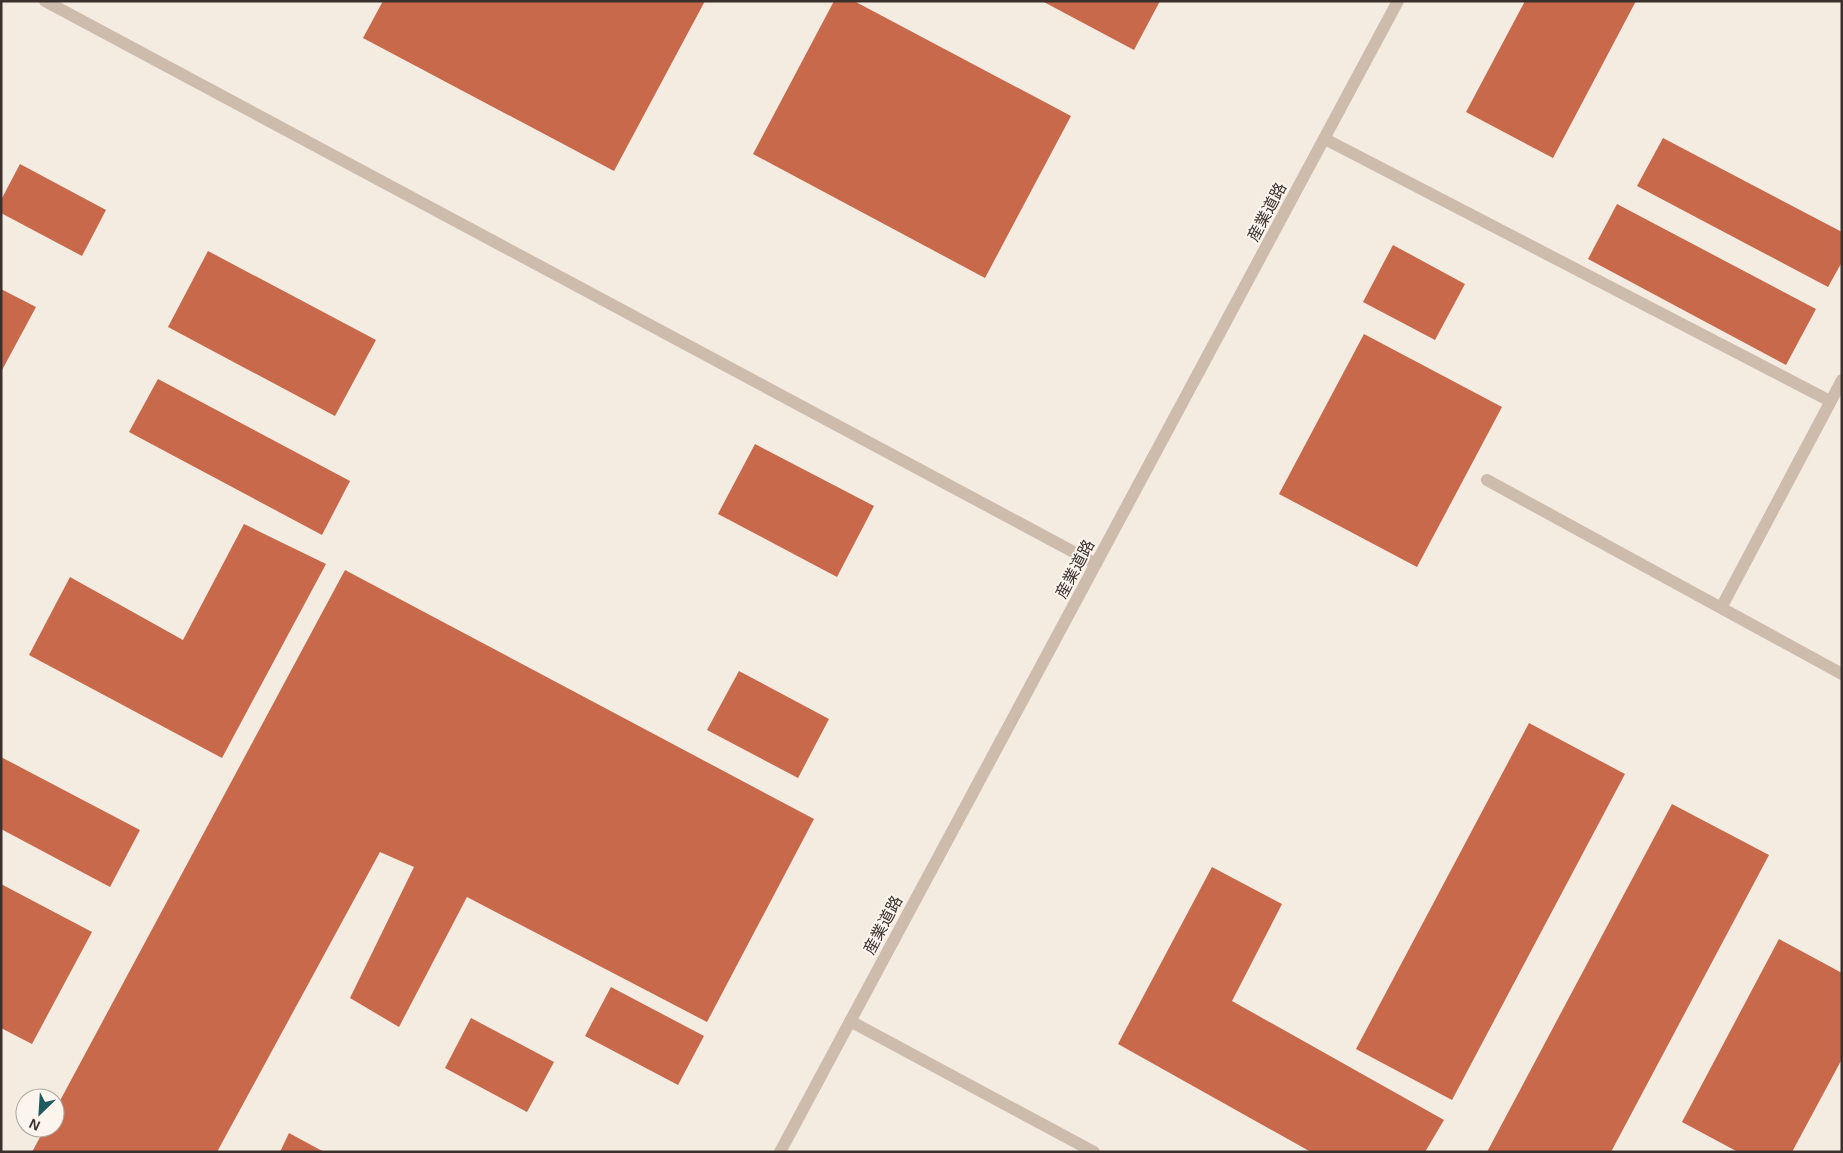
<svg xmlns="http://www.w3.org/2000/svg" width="1843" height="1153" font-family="Arial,'Noto Sans JP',sans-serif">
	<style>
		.building { fill: #c8694b }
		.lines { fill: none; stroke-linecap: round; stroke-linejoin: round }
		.service { stroke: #cdbbac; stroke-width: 12 }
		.tertiary { stroke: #cdbbac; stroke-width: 12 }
		.labels { text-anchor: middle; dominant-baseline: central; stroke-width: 4; stroke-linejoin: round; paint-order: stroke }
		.street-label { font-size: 16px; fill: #3b302b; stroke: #fbf5ee }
	</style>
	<rect width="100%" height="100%" fill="#f4ebe1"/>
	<path class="building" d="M383 1H705L614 171 363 38Z
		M834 1H854L1071 116 985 278 753 154Z
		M1042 1H1160L1134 50Z
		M1525 1H1636L1553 158 1466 112Z
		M1663 138 1842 232V262L1828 287 1637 186Z
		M20 164 106 210 82 256 1 213V200Z
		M1617 204 1816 309 1786 365 1588 259Z
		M1393 245 1465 284 1435 340 1363 302Z
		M208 251 376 340 335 416 168 327Z
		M1 289 36 307 1 372Z
		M1364 334 1502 407 1417 567 1279 494Z
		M158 379 350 481 322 535 129 432Z
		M755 444 874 506 837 577 718 514Z
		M244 524 326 564 222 758 29 655 70 577 183 640Z
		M345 570 814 819 707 1022 467 897 399 1027 350 998 414 867 380 852 217 1152H32L45 1128H55V1110Z
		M739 671 829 719 798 778 707 730Z
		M1529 723 1625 774 1452 1100 1356 1049Z
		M1 757 140 830 110 887 1 829Z
		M1672 804 1769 855 1611 1152H1487Z
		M1212 867 1282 904 1232 1001 1444 1120 1425 1152H1311L1118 1044Z
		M1 884 92 932 32 1044 1 1028Z
		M1779 939 1842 973V1059L1792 1152H1738L1682 1122Z
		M611 987 704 1036 678 1085 585 1036Z
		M471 1018 554 1062 527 1112 445 1068Z
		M289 1133 324 1152H280Z"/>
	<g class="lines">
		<path class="service" d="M1325 139 1830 401
			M1487 480 1842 674
			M1721 608 1842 380"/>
		<path class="tertiary" d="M45 1 1096 564
			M850 1021 1094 1152
			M780 1152 1398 1"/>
	</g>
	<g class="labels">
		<g class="street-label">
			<text transform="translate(1267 212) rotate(-62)">産業道路</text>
			<text transform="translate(1075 569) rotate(-62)">産業道路</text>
			<text transform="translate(883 925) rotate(-62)">産業道路</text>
		</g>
	</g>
	<rect width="1843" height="1153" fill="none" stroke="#3b302b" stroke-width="5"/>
	<g transform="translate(40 1113) rotate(205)"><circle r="24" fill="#fbf5ee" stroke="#aea6a0"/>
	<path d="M0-4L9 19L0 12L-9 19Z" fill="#1f5a5e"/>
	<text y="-8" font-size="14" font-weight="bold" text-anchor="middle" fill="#3b302b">N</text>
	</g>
</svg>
